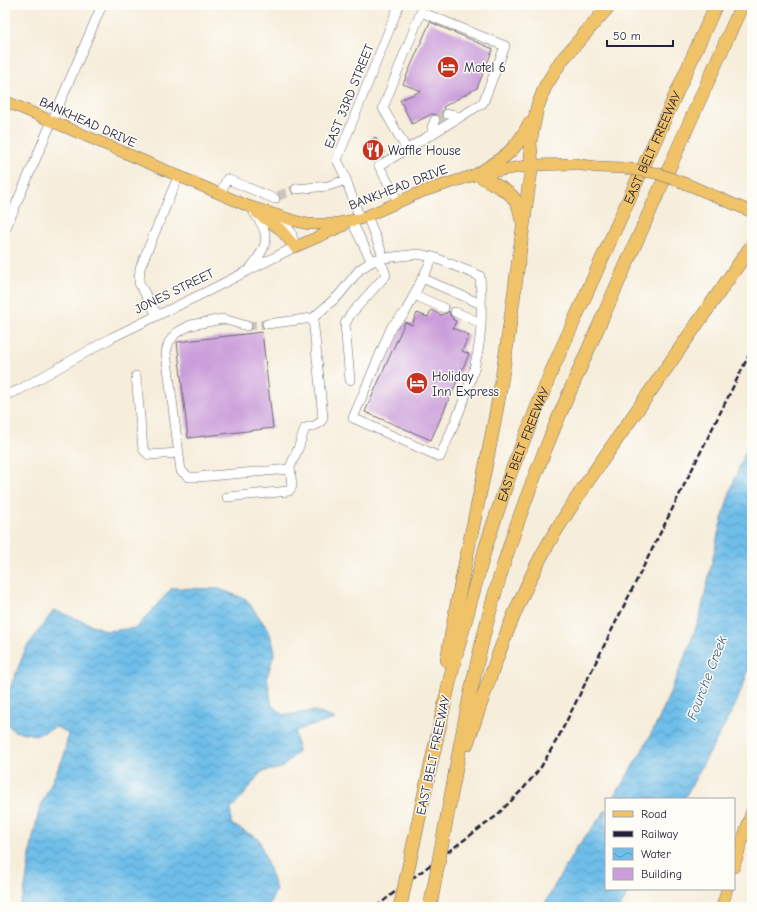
<svg xmlns="http://www.w3.org/2000/svg" width="757" height="912" font-family="'Comic Neue',sans-serif">
	<style>
		.water { fill: url(#water-waves); stroke: #487092 }
		.building { fill: #cb9eda }
		.lines { fill: none; stroke-linecap: round; stroke-linejoin: round }
		.minor-tunnel { stroke: #ccc4ba; stroke-width: 9; stroke-dasharray: 9 4.5; stroke-linecap: butt }
		.minor-casing { stroke: #6c6973; stroke-width: 10 }
		.major-casing { stroke: #6c6973; stroke-width: 12 }
		.highway-casing { stroke: #6c6973; stroke-width: 14 }
		.minor { stroke: #fff; stroke-width: 9 }
		.major { stroke: #f1c369; stroke-width: 11 }
		.highway { stroke: #f1c369; stroke-width: 13 }
		.rail { stroke: #22223b; stroke-width: 2.5; stroke-dasharray: 6 3; stroke-linecap: butt }
		.major-bridge-casing { stroke: #6c6973; stroke-width: 12; stroke-linecap: butt }
		.highway-bridge-casing { stroke: #6c6973; stroke-width: 14; stroke-linecap: butt }
		.major-bridge { stroke: #f1c369; stroke-width: 11 }
		.highway-bridge { stroke: #f1c369; stroke-width: 13 }
		.labels { text-anchor: middle; dominant-baseline: central; stroke-width: 3; stroke-linejoin: round; paint-order: stroke }
		.poi-label { font-size: 13px; fill: #22223b; stroke: #fdfcf7; text-anchor: start }
		.street-label { font-size: 13px; fill: #22223b; stroke: #fdfcf7 }
		.water-label { font-size: 14px; font-style: italic; fill: #3d5978; stroke: #fdfcf7 }
	</style>
	<defs>
		<pattern id="water-waves" width="16" height="10" patternUnits="userSpaceOnUse"><rect width="16" height="10" fill="#6ebee9"/><path d="M0 5q4-4 8 0t8 0" fill="none" stroke="#5a9abe"/></pattern>
	</defs>
	<rect width="100%" height="100%" fill="#fdfcf7"/>
	<filter id="ink" filterUnits="userSpaceOnUse"><feTurbulence type="fractalNoise" baseFrequency=".025" numOctaves="2"/><feDisplacementMap in="SourceGraphic" scale="8" xChannelSelector="R" yChannelSelector="G"/><feConvolveMatrix kernelMatrix="1 2 1 2 8 2 1 2 1" color-interpolation-filters="sRGB"/></filter>
	<filter id="wash" filterUnits="userSpaceOnUse"><feTurbulence type="fractalNoise" baseFrequency=".012" numOctaves="4" result="noise"/><feDisplacementMap in="SourceGraphic" scale="16" xChannelSelector="R" yChannelSelector="G"/><feGaussianBlur stdDeviation="0.9" result="paint"/><feColorMatrix in="noise" values="0 0 0 0 0 0 0 0 0 0 0 0 0 0 0 0 0 1.4 0 .05"/><feComposite in="paint" operator="in"/></filter>
	<g filter="url(#wash)">
		<rect width="100%" height="100%" fill="#f6edda"/>
		<path class="water" d="M752 434V661L736 704 684 799H613L643 749 659 719 689 647 700 616 719 530 731 489Z
			M172 588 219 589 246 599 269 631 275 651 267 677 272 706 285 715 315 711 335 719 304 728 295 732 298 751 282 768 261 772 243 796 231 809V824L259 839 276 890 268 907H18L24 894 33 837 40 807 64 756 68 733 56 727 37 735 13 731 6 721 8 693 26 648 54 610 107 631 136 628Z
			M606 810V889H630L620 907H543L556 883 577 847Z"/>
		<g id="blocks">
			<path class="building" d="M430 22 493 49 477 88 443 107 444 109 441 114 444 119 441 120 440 117 438 115 432 114 412 124 400 100 421 91 403 84Z
				M375 137 385 153 371 161 362 146Z
				M431 310 441 315 447 313 449 311 450 315 453 318 452 319 456 321 453 328 469 335 462 351 469 354 431 440 365 412 405 322 412 325 417 313 428 317Z
				M262 332 273 428 188 438 177 342Z"/>
		</g>
	</g>
	<g filter="url(#ink)">
		<use href="#blocks" fill-opacity="0" stroke="#6c6973" stroke-width="1"/>
		<g class="lines">
			<path class="minor-tunnel" d="M435 120 447 114
				M278 196 296 189
				M247 326 267 324"/>
			<g class="minor-casing">
				<path id="minor" d="M447 114H452L459 118
					M432 135V127L435 120
					M296 189 328 186 346 180
					M220 194 227 179 275 199
					M398 201 379 166 483 103 505 46 421 12 383 108 407 150
					M367 216 384 258
					M360 219 344 174 337 160 399 5
					M352 222 372 262
					M5 230 102 5
					M251 267C269 245 271 235 254 213
					M422 278 481 304
					M414 295 444 308
					M455 312 481 323
					M157 315 139 283 140 268 178 177
					M267 324 313 318
					M247 326 223 319 191 325 176 333 169 342 166 352 181 471 189 477H198L290 469
					M136 376 143 449 149 455 178 453
					M350 380 345 324 350 315 386 275 383 267 376 259
					M5 395 19 390 113 337 208 291 295 247 291 232 280 217
					M227 497 289 491 292 486 290 467 298 449 305 428C313 426 319 426 323 418L313 318 339 295 360 269 376 259 418 254 433 257 480 276C481 292 482 309 481 325 479 372 458 415 440 457L353 418 392 326 405 313 433 257"/>
			</g>
			<g class="major-casing">
				<path id="major" d="M5 101 248 206 295 221 308 224H333L360 219 421 192 478 174 532 165 575 164
					M257 213 280 229 295 247 343 226
					M734 867 752 810
					M722 907 727 889"/>
			</g>
			<g class="highway-casing">
				<g id="highway">
					<path d="M521 218C519 190 496 188 478 174 501 160 517 150 529 124"/>
					<path d="M447 660C461 571 484 484 499 396 512 319 520 242 532 165L530 143 537 108 545 87 561 61 610 5"/>
					<path d="M467 744C486 688 505 631 531 577 547 542 569 510 590 478L752 245"/>
					<path d="M454 780C466 710 480 641 501 573 530 477 572 386 613 294 656 198 699 101 742 5"/>
					<path id="s1" d="M423 800 453 666 486 546 509 477 552 370 716 5"/>
				</g>
			</g>
			<use href="#minor" class="minor"/>
			<use href="#major" class="major"/>
			<use href="#highway" class="highway"/>
			<path class="rail" d="M376 907 406 883 495 817 523 789 541 767 559 736 752 349"/>
			<g class="major-bridge-casing">
				<path id="major-bridge" d="M575 164 597 167 624 168 656 173 689 185 752 212"/>
			</g>
			<g class="highway-bridge-casing">
				<path id="highway-bridge" d="M400 907 423 800
					M430 907 454 780"/>
			</g>
			<use href="#major-bridge" class="major-bridge"/>
			<use href="#highway-bridge" class="highway-bridge"/>
		</g>
	</g>
	<defs>
		<g id="hotel-disc" transform="scale(1.15)"><circle r="9.5" fill="#c8321e" stroke="#fdfcf7"/><path d="M-6-4.5h1.5V1H6V5H4.5V3h-9V5H-6ZM-4 0a1.8 1.8 0 1 1 3.6 0ZM.5 0V-2.5h3Q6-2.5 6 0Z" fill="#fff"/></g>
		<g id="restaurant-disc" transform="scale(1.15)"><circle r="9.5" fill="#c8321e" stroke="#fdfcf7"/><path d="M-5-6h1v4h1v-4h1v4h1v-4h1v5L-1.5 .5V6h-2V.5L-5-1ZM5-6V6H3V1.5H1.5Q1.5-4 5-6Z" fill="#fff"/></g>
	</defs>
	<g fill-rule="evenodd">
		<use href="#hotel-disc" x="448" y="67"/>
		<use href="#restaurant-disc" x="373" y="150"/>
		<use href="#hotel-disc" x="417" y="383"/>
	</g>
	<g class="labels">
		<g class="poi-label">
			<text x="464" y="67">Motel 6</text>
			<text x="388" y="150">Waffle House</text>
			<text x="432" y="376">Holiday<tspan x="432" dy="15">Inn Express</tspan></text>
		</g>
		<g class="street-label">
			<text transform="translate(349 96) rotate(-68)">EAST 33RD STREET</text>
			<text transform="translate(88 122) rotate(24)">BANKHEAD DRIVE</text>
			<text stroke="none"><textPath href="#s1" startOffset="694">EAST BELT FREEWAY</textPath></text>
			<text transform="translate(398 187) rotate(-21)">BANKHEAD DRIVE</text>
			<text transform="translate(174 291) rotate(-26)">JONES STREET</text>
			<text stroke="none"><textPath href="#s1" startOffset="370">EAST BELT FREEWAY</textPath></text>
			<text transform="translate(433 755) rotate(-78)">EAST BELT FREEWAY</text>
		</g>
		<g class="water-label">
			<text transform="translate(707 678) rotate(-69)">Fourche Creek</text>
		</g>
	</g>
	<rect width="757" height="912" fill="none" stroke="#fdfcf7" stroke-width="20"/>
	<rect x="605" y="798" width="130" height="92" fill="#fdfcf7" stroke="#a5a5ac"/>
	<rect x="613" y="811" width="20" height="6" fill="#f1c369" stroke="#a5a5ac"/>
	<text x="641" y="818" font-size="12" fill="#22223b">Road</text>
	<rect x="613" y="831" width="20" height="6" fill="#22223b" stroke="#a5a5ac"/>
	<text x="641" y="838" font-size="12" fill="#22223b">Railway</text>
	<rect x="613" y="848" width="20" height="12" fill="url(#water-waves)" stroke="#a5a5ac"/>
	<text x="641" y="858" font-size="12" fill="#22223b">Water</text>
	<rect x="613" y="868" width="20" height="12" fill="#cb9eda" stroke="#a5a5ac"/>
	<text x="641" y="878" font-size="12" fill="#22223b">Building</text>
	<path d="M607 40v6h66v-6" fill="none" stroke="#22223b" stroke-width="2"/>
	<text x="613" y="40" font-size="12" fill="#22223b" stroke="#fdfcf7" stroke-width="3" paint-order="stroke">50 m</text>
</svg>
